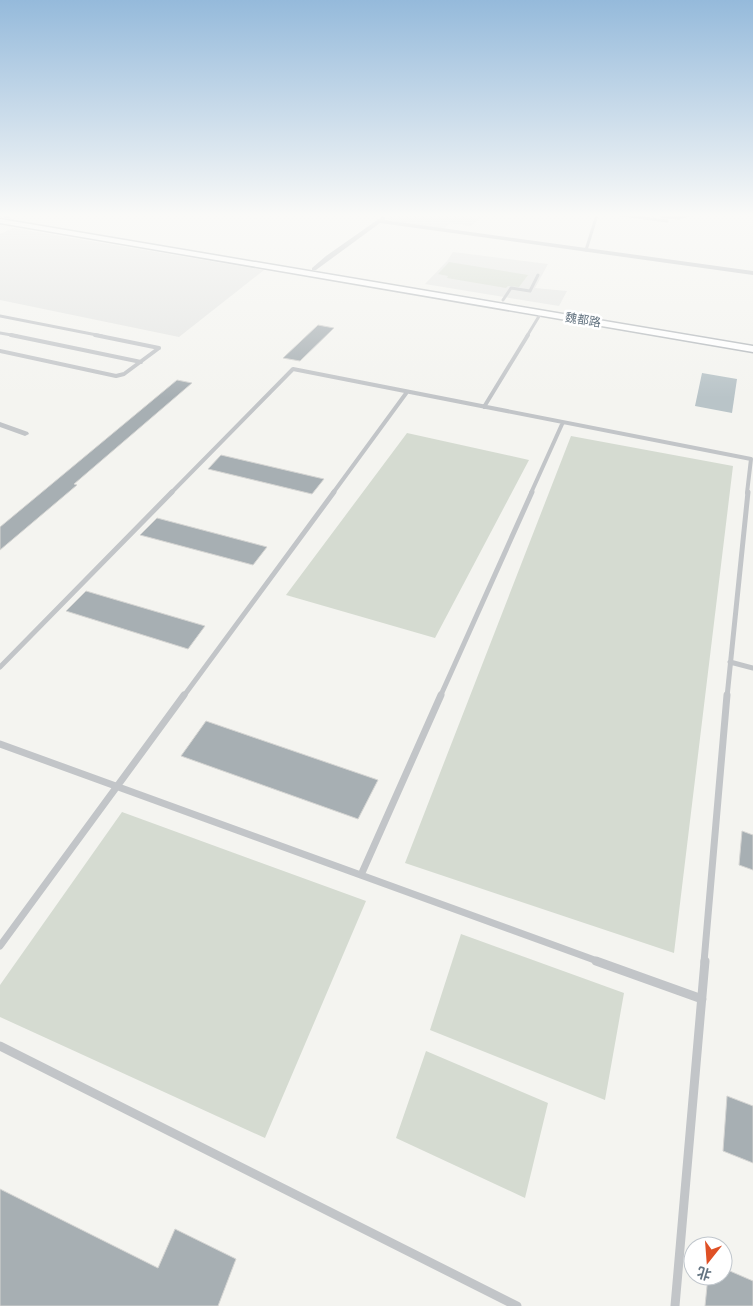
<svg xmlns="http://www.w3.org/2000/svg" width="753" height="1306" font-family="'Work Sans','Noto Sans SC',sans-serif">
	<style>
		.built { fill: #e5e6e4 }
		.green { fill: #d5dbd1 }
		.water { fill: #b9c4c8 }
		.building { fill: #a7afb3; stroke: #d5d5d3 }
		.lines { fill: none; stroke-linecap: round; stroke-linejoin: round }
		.secondary-casing { stroke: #b2b7bb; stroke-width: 3 }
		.lane-far4 { stroke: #c2c5c8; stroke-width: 3 }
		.lane-far3 { stroke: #c2c5c8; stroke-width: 4 }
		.lane-far2 { stroke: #c2c5c8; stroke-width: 5 }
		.lane-far1 { stroke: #c2c5c8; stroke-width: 7 }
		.lane { stroke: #c2c5c8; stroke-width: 9 }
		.street { fill: #c2c5c8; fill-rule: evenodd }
		.secondary { fill: #fff; fill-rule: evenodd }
		.labels { text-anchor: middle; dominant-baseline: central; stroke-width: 5; stroke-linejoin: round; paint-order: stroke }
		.far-street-label { font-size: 12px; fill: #647481; stroke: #fff }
	</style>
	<rect width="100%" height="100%" fill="#f4f4f0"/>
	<path class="built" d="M390 215H484L470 226 450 223 442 230 384 219Z
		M13 228 264 270 179 337 0 300V234Z
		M453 252 548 264 535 288 567 291 559 306 425 284 447 261Z"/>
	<path class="green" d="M449 262 528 275 519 287 508 286 506 288 447 278 448 276 438 274Z
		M407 433 529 460 435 638 286 595Z
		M571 436 733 466 674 953 405 863Z
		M122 812 366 901 265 1138 0 1017V985Z
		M461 934 624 993 605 1100 430 1030Z
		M426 1051 548 1103 525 1198 396 1138Z"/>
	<path class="water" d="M702 373 737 379 732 413 695 406Z"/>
	<path class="building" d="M318 325 334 328 300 361 283 358Z
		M177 380 192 383 74 484 77 485 0 550V527Z
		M221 455 324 479 312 494 208 469Z
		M157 518 267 547 253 565 140 535Z
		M86 591 205 626 188 649 66 611Z
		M206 721 378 780 358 819 181 756Z
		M742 831 753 835V870L739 865Z
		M727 1096 753 1106V1163L723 1151Z
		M0 1189 158 1268 175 1229 236 1259 218 1306H0Z
		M723 1268 753 1281V1306H705L708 1276H723Z"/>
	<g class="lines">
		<g class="secondary-casing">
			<path id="secondary" d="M0 219 753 346V352L0 223Z"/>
		</g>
		<path class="lane-far4" d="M621 215 667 221
			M663 217 679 218 688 215
			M586 250 597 215
			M503 300 511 288 530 291 538 275
			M0 316 102 336
			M0 333 17 336
			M527 336 541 313"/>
		<path class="lane-far3" d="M11 335 141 362
			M95 335 159 348
			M0 351 116 376 124 374 159 348
			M484 407 528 335
			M171 493 293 369 751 459 747 493
			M333 493 407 392
			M531 493 563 422"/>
		<path class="lane-far2" d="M730 662 753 668
			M0 667 172 492
			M183 697 334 492
			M440 697 532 492
			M727 697 748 492"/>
		<path class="lane-far1" d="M0 744 600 962
			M361 875 441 695
			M0 946 184 695
			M704 962 727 695"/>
		<path class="lane" d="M596 961 702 999
			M0 1046 517 1306
			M675 1306 705 961"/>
		<path class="street" d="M3 215H8L10 218 5 219Z
			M383 216 386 218 384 220 753 271V275L380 223 316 270H312V268L326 256Z
			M0 422 28 432 29 434 25 436 0 427Z"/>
		<use href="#secondary" class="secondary"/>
	</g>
	<linearGradient id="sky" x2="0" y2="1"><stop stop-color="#95badb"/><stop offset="0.54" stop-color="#fafaf8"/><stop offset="1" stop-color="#fafaf8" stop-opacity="0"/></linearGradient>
	<rect width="753" height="398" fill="url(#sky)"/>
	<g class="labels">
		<g class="far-street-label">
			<text transform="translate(583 320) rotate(9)">魏都路</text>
		</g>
	</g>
	<g transform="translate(708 1261) rotate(197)"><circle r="24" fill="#ffffff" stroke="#c1c7cd"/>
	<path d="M0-4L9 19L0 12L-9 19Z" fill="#df5025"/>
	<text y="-8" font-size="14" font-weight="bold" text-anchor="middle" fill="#647481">北</text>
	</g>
</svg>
